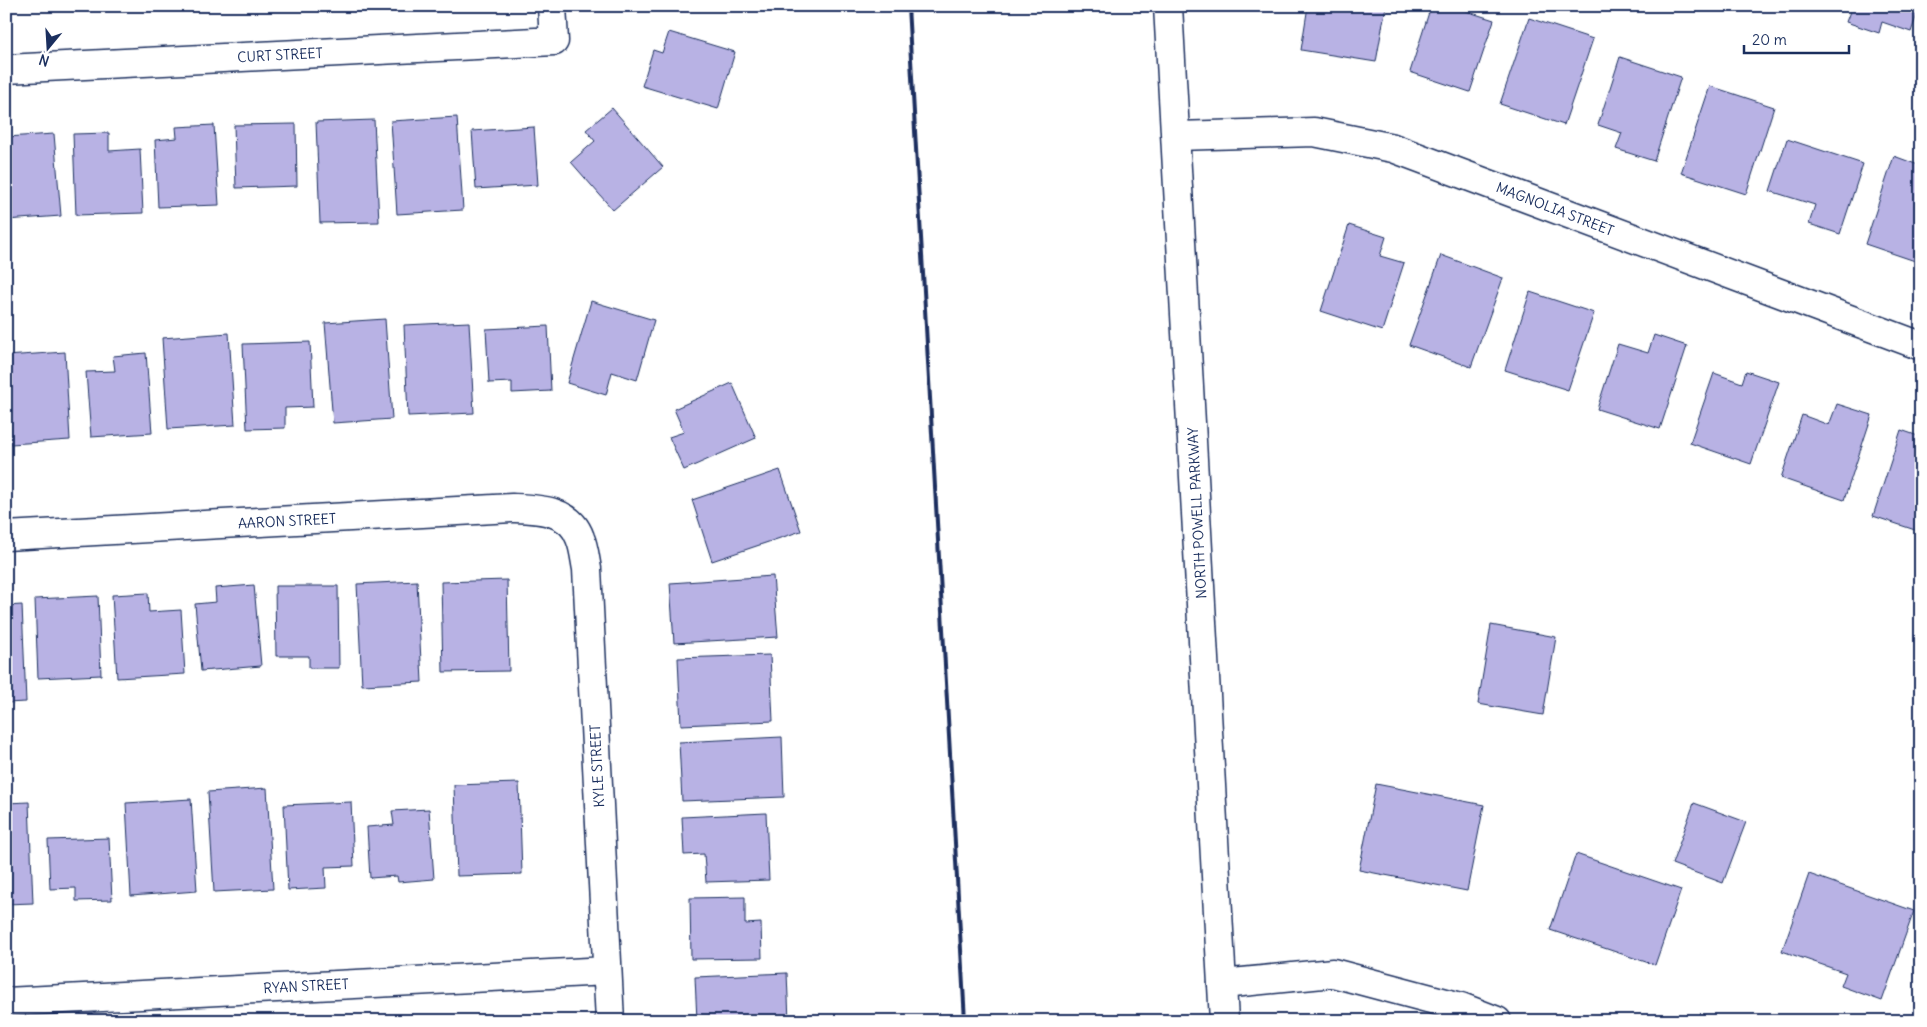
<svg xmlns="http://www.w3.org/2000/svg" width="1927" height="1027" font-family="Delius,sans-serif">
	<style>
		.building { fill: #b8b2e4; stroke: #1b2f5e }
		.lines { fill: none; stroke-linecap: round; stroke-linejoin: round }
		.minor-casing { stroke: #1b2f5e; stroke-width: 31 }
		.major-casing { stroke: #1b2f5e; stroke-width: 31 }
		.minor { stroke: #fff; stroke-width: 28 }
		.major { stroke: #fff; stroke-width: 28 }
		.rail { stroke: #1b2f5e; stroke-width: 4 }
		.labels { text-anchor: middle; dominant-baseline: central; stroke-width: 4; stroke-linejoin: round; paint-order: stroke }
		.street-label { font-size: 14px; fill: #1b2f5e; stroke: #fff }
	</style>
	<rect width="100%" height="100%" fill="#fff"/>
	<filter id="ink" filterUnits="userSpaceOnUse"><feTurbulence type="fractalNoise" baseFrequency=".02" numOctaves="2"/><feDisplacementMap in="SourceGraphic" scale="10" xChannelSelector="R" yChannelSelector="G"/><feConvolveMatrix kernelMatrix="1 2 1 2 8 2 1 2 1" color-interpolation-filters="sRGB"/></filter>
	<g filter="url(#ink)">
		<path class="building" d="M1308 6H1386L1376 62 1301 50Z
			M1431 6H1450L1494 20 1470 92 1410 72Z
			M1852 6H1920L1911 32 1882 22 1879 33 1846 22Z
			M1529 18 1593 39 1564 125 1500 104Z
			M669 32 735 52 718 109 642 86 653 50 662 53Z
			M1620 57 1681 77 1654 161 1616 149 1622 133 1598 125Z
			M1710 86 1774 107 1746 194 1681 173Z
			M612 108 663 167 613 210 571 162 595 141 586 130Z
			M457 117 463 210 397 214 391 121Z
			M374 120 379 222 320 223 316 122Z
			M296 124 297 186 236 188 234 125Z
			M214 125 219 205 158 207 155 140 177 138 176 127Z
			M534 127 538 185 476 189 472 131Z
			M109 133V151L140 149 143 213 76 215 73 134Z
			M54 134 61 216 6 220V137Z
			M1787 139 1863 164 1840 234 1809 224 1815 205 1770 191Z
			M1894 156 1921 166V263L1865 244Z
			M1349 225 1386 237 1380 256 1404 263 1382 331 1321 311Z
			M1441 255 1503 278 1471 367 1409 345Z
			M1530 292 1594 313 1568 390 1505 370Z
			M591 301 654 320 637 380 612 372 606 395 567 383Z
			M385 319 392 419 333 423 325 323Z
			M469 322 474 413 408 416 404 325Z
			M548 326 551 391 512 393V382L489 383 486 329Z
			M229 333 235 425 168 429 162 338Z
			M1654 335 1687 346 1660 429 1597 409 1618 344 1648 353Z
			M310 342 313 407 285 408V428L247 429 243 344Z
			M65 352 70 440 11 444 6 356Z
			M146 353 152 433 91 437 86 372 115 371 113 356Z
			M1746 371 1779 382 1751 464 1690 443 1714 373 1742 383Z
			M732 383 756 438 684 470 669 437 684 432 674 409Z
			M1837 404 1872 415 1844 500 1781 478 1802 415 1829 425Z
			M1901 430 1921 437V532L1873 516Z
			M780 470 801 531 712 561 692 500Z
			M773 576 778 637 674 643 670 583Z
			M507 580 509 671 443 672 441 582Z
			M417 581 422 682 362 685 357 584Z
			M254 585 261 666 201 671 195 604 216 602 215 588Z
			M275 586H338L339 668H309V656H276Z
			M148 593 149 612 181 610 185 674 117 678 112 595Z
			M98 596 101 675 38 678 35 599Z
			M22 605 26 702 6 703V606Z
			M1491 625 1556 637 1543 715 1478 704Z
			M770 655 773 721 681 725 678 658Z
			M782 737 784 797 682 801 679 742Z
			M519 783 522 874 457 876 454 785Z
			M1376 784 1484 805 1467 891 1359 870Z
			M267 788 273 889 214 892 208 792Z
			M191 799 197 891 131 896 126 803Z
			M29 802 33 903 6 904V803Z
			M351 802 354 866 325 867 326 888 288 890 284 805Z
			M1694 803 1746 822 1723 883 1672 864Z
			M429 809 434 879 398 882 397 876 370 878 367 827 394 825 392 811Z
			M766 813 769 880 706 882 704 854 684 855 682 817Z
			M109 838 112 900 76 901V888L50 889 48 840Z
			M1576 854 1681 890 1655 965 1550 930Z
			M1809 874 1914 911 1882 1001 1841 986 1846 973 1782 951Z
			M745 897V924L761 923 762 958 691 959 690 898Z
			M787 973 789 1021H697L695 977Z"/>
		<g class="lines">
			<g class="minor-casing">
				<path id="minor" d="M6 69 554 41 552 6
					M1177 136 1314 132 1393 148 1921 346
					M6 536 512 508C538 509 570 509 580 538 584 547 585 559 587 569L610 1021
					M1222 984 1333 973 1461 1007 1497 1021
					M6 1002 607 971"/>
			</g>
			<g class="major-casing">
				<path id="major" d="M1168 6 1224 1021"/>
			</g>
			<use href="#minor" class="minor"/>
			<use href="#major" class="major"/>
			<path class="rail" d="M908 6 965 1021"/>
		</g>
	</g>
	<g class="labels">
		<g class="street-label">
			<text transform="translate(280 55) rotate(-3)">CURT STREET</text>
			<text transform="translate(1555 209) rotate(21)">MAGNOLIA STREET</text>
			<text transform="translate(1197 513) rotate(-93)">NORTH POWELL PARKWAY</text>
			<text transform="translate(287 521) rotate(-3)">AARON STREET</text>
			<text transform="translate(597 766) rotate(-93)">KYLE STREET</text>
			<text transform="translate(306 986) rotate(-3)">RYAN STREET</text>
		</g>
	</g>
	<rect width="1927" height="1027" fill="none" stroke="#fff" stroke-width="25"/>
	<rect x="12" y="12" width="1902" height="1002" fill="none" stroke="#1b2f5e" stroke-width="2" filter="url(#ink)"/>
	<g transform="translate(48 48) rotate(198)" stroke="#ffffff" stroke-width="4" paint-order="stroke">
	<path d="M0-4L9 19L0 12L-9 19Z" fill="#1b2f5e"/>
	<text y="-8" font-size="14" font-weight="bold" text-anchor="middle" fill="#1b2f5e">N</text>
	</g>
	<path d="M1744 45v8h105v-8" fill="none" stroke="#1b2f5e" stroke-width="2.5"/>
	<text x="1752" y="45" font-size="15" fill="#1b2f5e" stroke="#ffffff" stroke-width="4" paint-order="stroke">20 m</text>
</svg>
